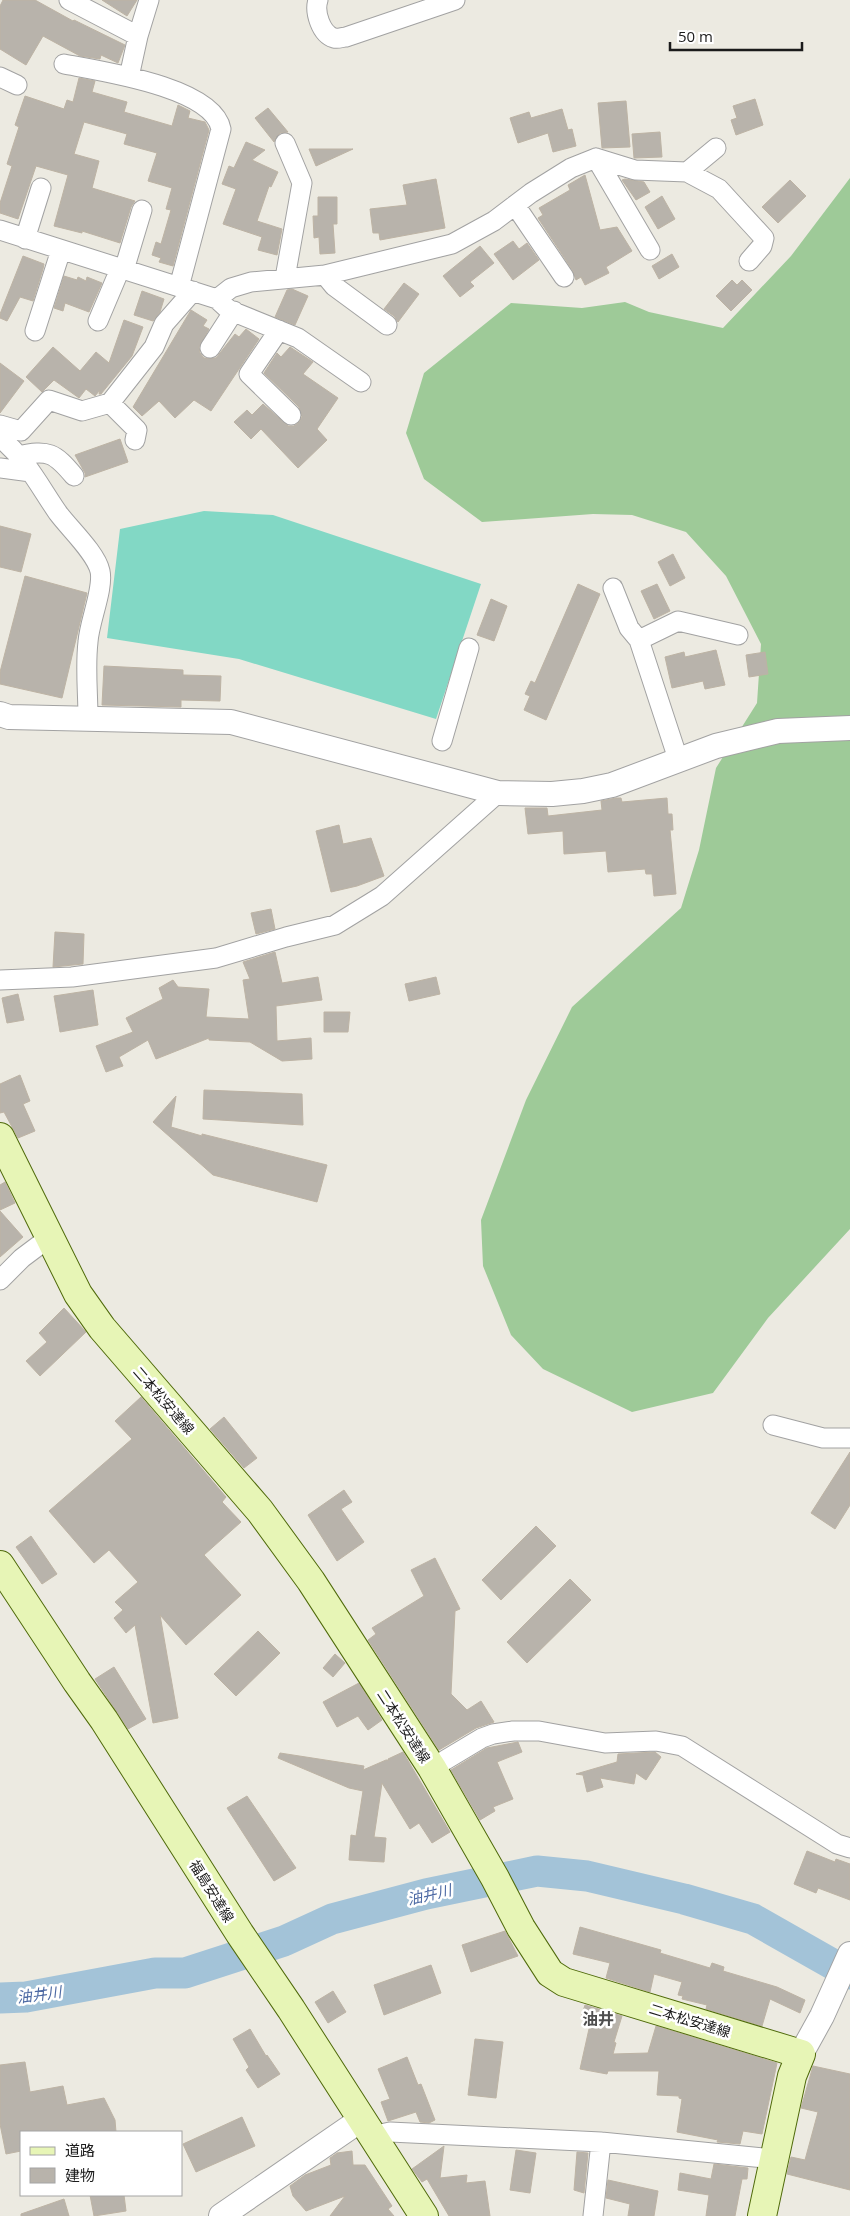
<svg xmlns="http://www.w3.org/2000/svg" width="850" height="2216" font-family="'Open Sans','Noto Sans JP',sans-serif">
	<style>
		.forest { fill: #9eca98 }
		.pitch { fill: #82d8c5 }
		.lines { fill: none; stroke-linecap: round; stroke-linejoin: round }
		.river { stroke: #a3c3d8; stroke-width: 31 }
		.building { fill: #b8b3ab; stroke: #bdb3a4 }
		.minor-casing { stroke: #a2a2a2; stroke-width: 21 }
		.tertiary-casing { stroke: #a2a2a2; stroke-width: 26 }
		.secondary-casing { stroke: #4f6a0a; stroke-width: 30 }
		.minor { stroke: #fff; stroke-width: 19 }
		.tertiary { stroke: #fff; stroke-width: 24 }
		.secondary { stroke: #e7f5b6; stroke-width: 28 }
		.labels { text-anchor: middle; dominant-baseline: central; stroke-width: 5; stroke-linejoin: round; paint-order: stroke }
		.street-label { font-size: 14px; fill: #1b1b1b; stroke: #fff }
		.water-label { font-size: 15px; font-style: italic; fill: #4e6aa4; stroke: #fff }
		.quarter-label { font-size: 16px; font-weight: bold; fill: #4e4e4e; stroke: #fff }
	</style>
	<rect width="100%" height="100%" fill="#eceae1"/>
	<path class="forest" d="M850 178V1229L768 1318 713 1393 632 1412 543 1369 511 1335 483 1266 481 1220 526 1100 572 1007 681 908 699 850 716 768 757 703 761 644 726 576 686 532 632 515 593 514 482 522 424 479 406 433 424 373 511 303 582 308 625 302 649 312 723 328 791 256Z"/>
	<path class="pitch" d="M204 511 273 515 481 584 436 719 239 659 107 638 120 529Z"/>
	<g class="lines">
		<path class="river" d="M0 1998 26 1997 155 1973H185L284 1941 332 1919 426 1894 537 1871 587 1876 684 1899 753 1919 850 1974"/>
	</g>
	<path class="building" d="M3 0H35L73 21 74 20 125 45 118 63 101 55 100 59 80 56 43 36 26 65 0 49V6Z
		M102 0H137L127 16Z
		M79 78 95 81 92 92 127 102 124 112 172 126 178 105 190 111 188 118 205 122 209 130 173 266 159 262 161 258 152 255 156 242 161 244 171 210 166 209 172 188 148 181 157 153 124 144 127 134 84 122 74 154 99 161 92 188 135 201 131 207 120 243 82 231V233L54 226 68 175 36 166 18 219 0 213V203L12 166 7 164 19 127 15 125 25 96 64 109 67 100 73 102Z
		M755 99 763 125 736 135 731 120 737 118 733 106Z
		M626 101 630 147 602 148 598 103Z
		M268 108 288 132 280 133 276 137 274 142 255 118Z
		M562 109 568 130 572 129 576 146 553 152 548 133 518 143 510 118 529 112 531 118Z
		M660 132 662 157 634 158 632 134Z
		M246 142 265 150 252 160 278 172 271 187 269 186 257 221 282 229 277 255 258 250 262 237 223 224 236 189 222 184 229 166 234 168Z
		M309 149H353L316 166Z
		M585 175 600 230 617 227 632 251 606 267 609 273 585 285 581 277 576 280 573 271 538 218 543 215 539 208 570 190 568 185Z
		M436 179 445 228 380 240 379 233H373L370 209 407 205 403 185Z
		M625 179 644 182 650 192 636 200 622 180Z
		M790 180 806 196 778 223 762 207Z
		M662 196 675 219 658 229 645 207Z
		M318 197H337V224H333L335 253 320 254 319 237 314 238 313 216H318Z
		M513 241 519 249 527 243 539 260 513 280 494 254Z
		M480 246 494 263 470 282 474 286 460 297 443 276Z
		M672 254 679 267 659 279 652 266Z
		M23 256 44 264 43 269 33 301 20 297 7 321 0 318V314Z
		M64 276 77 280 78 277 86 281 87 277 102 283 89 312 65 303 63 311 54 308Z
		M732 280 737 285 742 280 752 290 731 311 716 296Z
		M404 283 419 294 398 322 394 316 384 309Z
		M292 289 308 296 295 325 275 317 287 290Z
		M142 291 164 299 160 312 153 321 134 315Z
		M191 310 207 320 203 326 209 329 199 347 200 353 204 358H216L235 334 239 337 246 329 259 339 211 411 194 400 175 418 159 401 142 416 133 407Z
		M124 320 143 327 132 356 101 394H99L100 390 95 396 86 389 79 398 54 380 42 392 26 377 53 347 80 371 96 352 109 363Z
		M290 347 313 362 303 374 338 398 317 429 327 440 298 468 261 429 251 439 234 422 247 410 252 415 263 404 288 426H294L299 422 302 417 299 407 264 373 277 353 281 357Z
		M0 363 24 381 0 413Z
		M120 439 128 462 85 477V473L75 455Z
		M0 526 31 534 21 572 0 567Z
		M673 554 685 578 670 586 658 562Z
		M25 576 87 593 62 698 0 684V672Z
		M578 584 600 594 546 720 524 710 530 696 525 694 531 681 535 683Z
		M657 584 670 611 654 619 641 591Z
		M491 599 507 606 494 641 477 635Z
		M716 650 725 685 705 689 703 681 672 688 665 657 684 652 685 657Z
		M765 652 768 674 749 677 746 655Z
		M104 666 183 670V675L221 676 220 701 181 700V707L102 705Z
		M616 798H621L622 802 667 798 668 814H672L673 830H670L676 894 654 896 652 874H646L645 869 608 872 606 851 564 854 563 831 528 834 525 808H547L548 816 602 810 601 801Z
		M339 825 343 844 371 838 384 876 357 886 331 892 316 831Z
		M271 909 275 929 256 934 251 913Z
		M55 932 84 934 83 964 53 967Z
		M275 952 282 983 318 977 322 1000 276 1006 277 1041 311 1038 312 1059 282 1061 250 1042 209 1040V1038L156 1059 148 1040 119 1057 123 1066 106 1072 96 1046 133 1032 126 1018 163 999 159 988 173 980 178 987 209 989 206 1017 249 1019 243 980 250 979 243 962Z
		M436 977 440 994 409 1001 405 984Z
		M93 990 98 1025 60 1032 54 996Z
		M18 994 24 1020 7 1023 2 998Z
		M324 1012H350L348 1032H324Z
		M20 1075 30 1101 23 1104 35 1131 18 1138 4 1112 0 1113V1084Z
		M204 1090 302 1094 303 1125 203 1119Z
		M176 1096 171 1127 202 1136V1134L327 1165 317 1202 213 1175 153 1122Z
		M5 1182 15 1203 0 1210V1185Z
		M0 1211 23 1237 0 1257Z
		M64 1308 86 1332 40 1376 26 1361 47 1342 39 1333Z
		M141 1397 226 1497 222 1502 241 1522 204 1555 241 1595 186 1645 160 1615 178 1718 153 1723 135 1625 126 1633 114 1618 123 1610 115 1602 138 1582 109 1550 94 1563 49 1511 132 1439 115 1421Z
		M224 1417 257 1458 244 1468 210 1429Z
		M850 1452V1505L835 1529 811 1513Z
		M344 1490 352 1502 341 1509 364 1542 337 1561 308 1515Z
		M536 1526 556 1546 501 1600 482 1580Z
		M31 1536 57 1574 42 1584 16 1547Z
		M435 1558 460 1609 455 1611 451 1694 467 1710 481 1701 494 1722 476 1728 439 1750 368 1640 376 1634 372 1628 424 1596 411 1570Z
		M570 1579 591 1600 527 1663 507 1642Z
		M258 1631 280 1653 236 1696 214 1674Z
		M335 1654 345 1663 333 1677 323 1668Z
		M114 1667 146 1719 128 1729 95 1679Z
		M359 1683 382 1720 368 1730 358 1716 337 1727 323 1702Z
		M518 1742 522 1752 497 1762 513 1799 493 1807 495 1811 480 1820 451 1770 487 1748Z
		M403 1752 450 1832 432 1843 419 1823 410 1829 382 1783 374 1837 386 1838 384 1862 349 1860 351 1835 356 1836 363 1791 349 1788 278 1758 280 1753 364 1766 363 1770 386 1760H389L388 1759Z
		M655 1752 661 1757 646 1780 636 1773 634 1784 600 1778 603 1787 587 1792 583 1775 576 1774 617 1762 618 1754Z
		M247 1796 296 1868 274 1881 227 1808Z
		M807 1851 835 1862 836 1859 850 1864V1900L818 1888 816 1893 794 1884Z
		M580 1927 661 1950 660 1953 710 1968 712 1963 724 1967 723 1971 777 1987 805 2000 800 2013 770 1999 762 2026 706 2009 707 2005 682 1999 683 1996 678 1995 682 1982 654 1974 650 1992 606 1978 610 1963 573 1954Z
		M505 1931 518 1956 471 1972 462 1945Z
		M431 1965 441 1993 384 2015 374 1985Z
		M333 1991 346 2012 328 2023 315 2002Z
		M585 2005 622 2016 614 2042 616 2043 613 2054 648 2053 656 2026 777 2063 762 2134 743 2131 740 2144 717 2142 718 2140 677 2132 682 2099 679 2098V2096L657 2095 659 2071H608L607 2074 580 2069 591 2020 581 2017Z
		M250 2029 266 2056 267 2055 280 2074 258 2088 246 2070 249 2067 233 2039Z
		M475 2039 503 2042 496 2098 468 2095Z
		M407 2057 418 2085 421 2084 435 2120 429 2123 420 2122 416 2112 388 2121 381 2102 390 2099 378 2069Z
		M25 2062 30 2092 63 2086 67 2105 104 2098 115 2120 116 2132H21V2151L6 2154 0 2124V2065Z
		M813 2066 850 2074V2190L787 2174 791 2157 805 2160 818 2112 801 2108Z
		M242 2117 255 2146 196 2172 183 2144Z
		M444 2146 440 2178 467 2175 466 2183 485 2181 490 2216H449L427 2179 422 2182 412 2169Z
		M516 2150 536 2153 530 2193 510 2190Z
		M352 2151 353 2165H365L392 2206 388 2209 394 2216H330L345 2196 306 2211 293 2196 290 2186 305 2175 331 2165 330 2158 337 2153Z
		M577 2152 588 2153 584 2193 574 2190Z
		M714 2164 748 2168 747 2179H742L735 2216H706L709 2195 678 2190 680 2173 711 2179Z
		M608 2180 658 2191 654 2216H628L630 2204 606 2198Z
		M90 2195H124L126 2211 94 2216Z
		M64 2199 69 2216H21V2214Z"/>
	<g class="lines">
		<g class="minor-casing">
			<path id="minor" d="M69 0 138 36
				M318 0C314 12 321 34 334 38 338 39 343 37 346 37L455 0
				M64 64C100 71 213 87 221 129L179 287
				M0 77 17 85
				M129 77 138 36 149 0
				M285 143 302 183 285 278
				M596 158 650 250
				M687 172 716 148
				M515 205 564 277
				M0 230 217 299 231 288 251 282 325 275 452 244 494 221 531 193 571 168 596 158 635 170 687 172 719 189 764 238 762 246 749 261
				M25 239 41 188
				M124 270 142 210
				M325 275 334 286 387 325
				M217 299 229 310 298 338 361 382
				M98 321 120 269
				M279 330 249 374 291 415
				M35 331 61 250
				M210 348 234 311
				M110 403 137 430 135 440
				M0 425 21 431 49 400 82 411 110 403 154 347 164 324 193 291
				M0 438C25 457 40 487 58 513 69 528 96 553 100 571 104 589 89 622 88 642 85 667 88 693 88 718
				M18 456C48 449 55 453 74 476
				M0 468 31 472
				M613 588 629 628 639 640 678 759
				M639 640 678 621 738 635
				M442 741 469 648
				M0 980 72 977 216 958 286 937 335 925 382 896 498 793
				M0 1280 22 1258 50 1237
				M773 1425 823 1438H850
				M432 1768 482 1738 493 1734 513 1731H539L605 1743 656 1741 682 1746 837 1844 850 1848
				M372 2136 390 2132 601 2142 774 2159
				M593 2216 601 2142"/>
		</g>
		<g class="tertiary-casing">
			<path id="tertiary" d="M0 714 9 717 231 722 498 793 552 794 583 791 612 785 716 746 778 731 850 728
				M801 2054 822 2016 850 1954
				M221 2216 362 2119"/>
		</g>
		<g class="secondary-casing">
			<path id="secondary" d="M0 1137 78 1294 102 1328 260 1511 311 1581 432 1768 495 1878 521 1928 550 1973 564 1982 801 2054 792 2076 762 2216
				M0 1565 77 1682 104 1720 240 1934 291 2009 424 2216"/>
		</g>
		<use href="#minor" class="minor"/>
		<use href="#tertiary" class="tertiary"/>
		<use href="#secondary" class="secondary"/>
	</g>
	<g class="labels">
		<g class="street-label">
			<text transform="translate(164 1400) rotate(49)">二本松安達線</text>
			<text transform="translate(404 1726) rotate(57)">二本松安達線</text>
			<text transform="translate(212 1891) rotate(58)">福島安達線</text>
			<text transform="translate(690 2020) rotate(17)">二本松安達線</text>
		</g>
		<g class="water-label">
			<text transform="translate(429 1894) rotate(-13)">油井川</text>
			<text transform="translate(39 1994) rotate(-8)">油井川</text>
		</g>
		<g class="quarter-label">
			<text x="598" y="2019">油井</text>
		</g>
	</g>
	<rect x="20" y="2131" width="162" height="65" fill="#ffffff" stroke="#a4a4a4"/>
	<rect x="30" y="2147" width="25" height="8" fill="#e7f5b6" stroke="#a4a4a4"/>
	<text x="65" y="2156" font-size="15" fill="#1b1b1b">道路</text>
	<rect x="30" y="2168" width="25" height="15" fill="#b8b3ab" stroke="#a4a4a4"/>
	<text x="65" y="2181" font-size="15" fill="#1b1b1b">建物</text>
	<path d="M670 42v8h132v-8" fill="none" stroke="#1b1b1b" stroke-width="2.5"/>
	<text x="678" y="42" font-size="15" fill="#1b1b1b" stroke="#ffffff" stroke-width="4" paint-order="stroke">50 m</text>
</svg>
